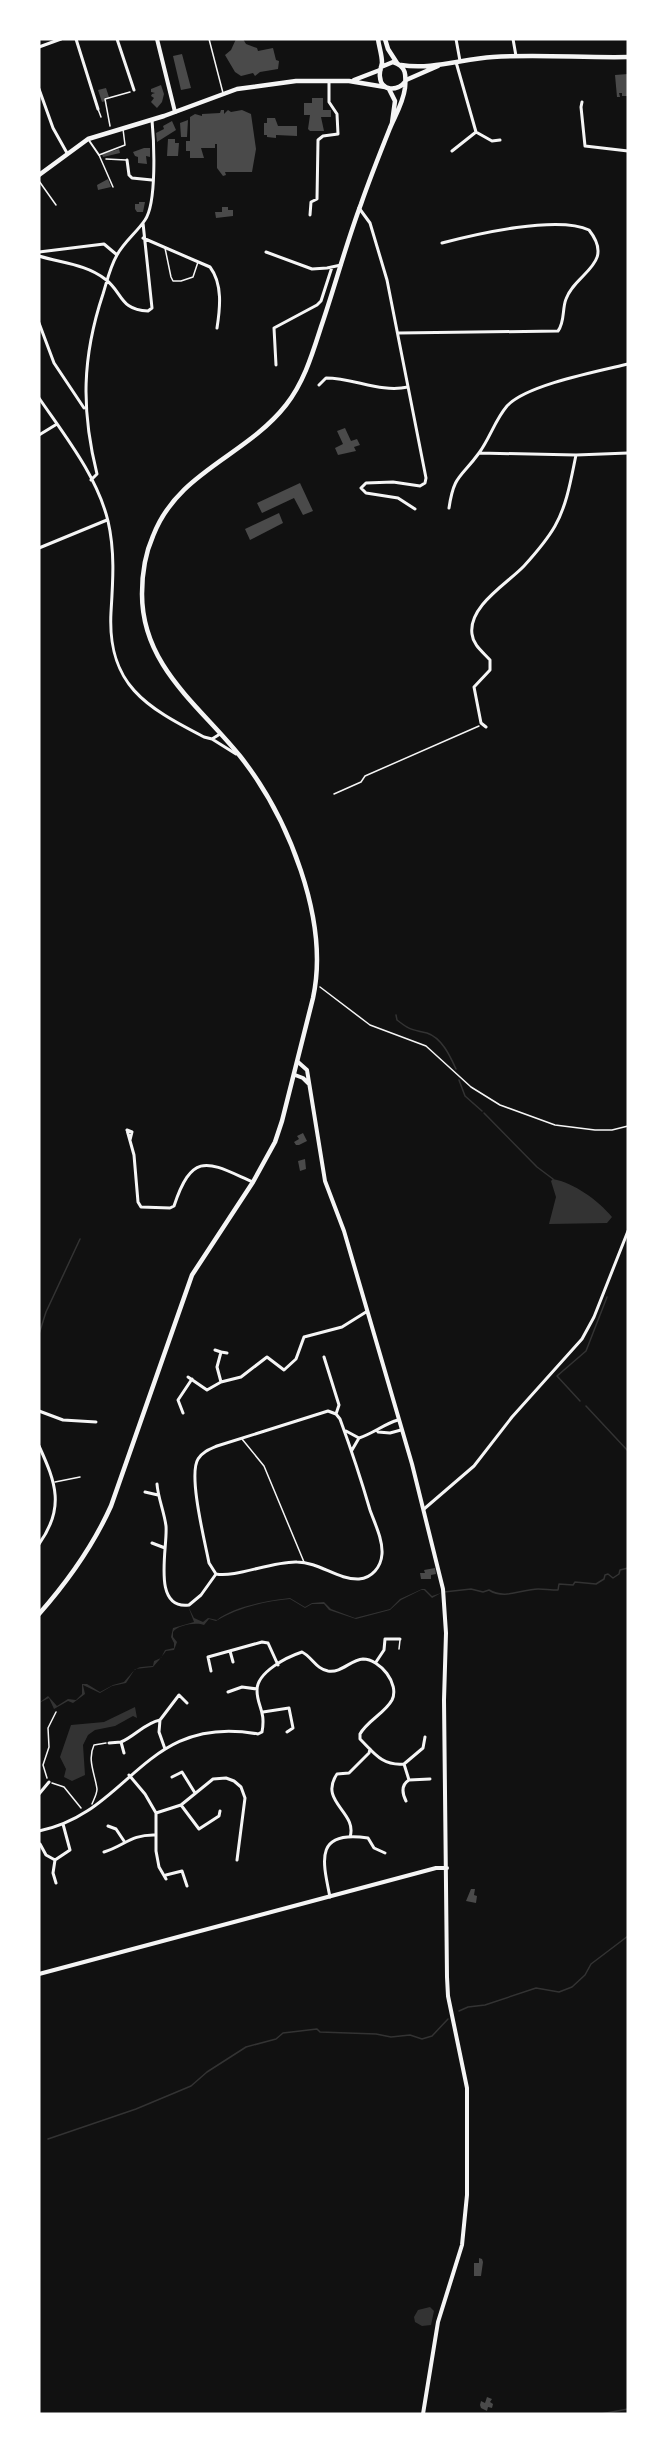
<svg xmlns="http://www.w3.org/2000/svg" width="667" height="2453" font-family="'Roboto Condensed',sans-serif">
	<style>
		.water { fill: #333 }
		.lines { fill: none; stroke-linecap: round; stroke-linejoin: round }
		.stream { stroke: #333; stroke-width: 1.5 }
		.building { fill: #4a4a4a }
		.path { stroke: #f5f5f5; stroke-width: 1.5 }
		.service { stroke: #f5f5f5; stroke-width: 1.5 }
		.pedestrian { stroke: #f5f5f5; stroke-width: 2 }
		.minor { stroke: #f5f5f5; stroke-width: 3 }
		.tertiary { stroke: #f5f5f5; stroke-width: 4 }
		.primary { stroke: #f5f5f5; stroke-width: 4.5 }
		.trunk { stroke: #f5f5f5; stroke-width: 4.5 }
	</style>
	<rect width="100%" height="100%" fill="#111"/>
	<path class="water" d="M553 1179C574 1183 598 1200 612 1217L607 1223 549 1224 556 1197 551 1181Z
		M422 1589H425L432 1596 441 1593 432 1598 424 1590H421L401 1600 390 1610 356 1619 329 1610 324 1604H312L305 1608 290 1599C265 1601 237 1608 216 1621L209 1619 204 1625C196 1622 178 1625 173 1632V1637L177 1642 174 1650 166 1651C161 1658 158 1661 153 1667L135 1669 126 1683 112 1686 100 1693 83 1685 85 1694 73 1703 68 1701 54 1709 49 1698 39 1703 48 1696 57 1706 68 1699 76 1700 82 1694V1684H87L100 1692 113 1685 124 1682C137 1668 133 1667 153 1666L154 1661 161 1658 165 1650 174 1648V1643L171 1637 173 1628 194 1622 188 1606 194 1618 203 1622 208 1618 217 1620C232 1607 270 1600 290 1598L305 1607 312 1603 324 1602 331 1609 355 1618 390 1609 400 1599Z
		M135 1707 137 1718 133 1716 115 1726 95 1730 88 1735 83 1745 85 1775 72 1781 64 1777 66 1769 60 1757 71 1725 104 1722Z
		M430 2307 434 2311 431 2325 422 2326 415 2322 414 2317 418 2310Z"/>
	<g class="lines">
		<path class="stream" d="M396 1015 397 1020C411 1031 411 1029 427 1033 442 1038 450 1056 456 1069
			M459 1080 465 1096 482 1111
			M484 1113 537 1167 553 1179
			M39 1334 46 1312 80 1239
			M580 1401 557 1376 586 1351 607 1297
			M586 1406 628 1451
			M444 1592 471 1589 483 1592 489 1590C505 1600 522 1589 538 1589 544 1589 551 1590 558 1590L559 1584 573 1585 575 1582 596 1584 604 1579 605 1575 608 1574 613 1578 619 1574 620 1570 628 1568
			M459 2011 468 2007 485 2005 536 1988 559 1992 572 1987 585 1975 591 1964 628 1936
			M48 2139 136 2109 191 2086 207 2072 246 2047 276 2039 283 2033 317 2029 320 2032 376 2034 391 2037 410 2035 422 2039 432 2036 448 2019
			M601 2414 628 2409"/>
	</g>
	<path class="building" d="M236 39H243L246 44 257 48 258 51 273 48 276 60 279 61 278 69 260 72 255 76 253 73 241 76 235 72 225 55 231 50Z
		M182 54 191 88 181 90 173 56Z
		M628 74 627 96H622V93H619L620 97H617L615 75Z
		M161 85 164 94 162 102 157 108 151 102 154 98 151 96 152 94 155 93 151 92V89Z
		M106 88 109 97 104 98 105 101 102 102 98 90Z
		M312 98H323V110H331V117H321L324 131H310L308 129 310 115H304V103H312Z
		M221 110H224V114L228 110 231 112 242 110 251 114 256 149 252 172H225L226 175 223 176 217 168V144H215V148H201L204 158H190V151H186V141H190V117L195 114 202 116V114L220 113Z
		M267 118H275L278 126H297V136L276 135V138L267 137V135H264V123H267Z
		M188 120 187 137H181L180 123Z
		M172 121 176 130 157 142 156 133 164 129 163 126Z
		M168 139H175V143H179L178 156H167Z
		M144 148H150V157L146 156 147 164 138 163V157L135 156 133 152Z
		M119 149 120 153 103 157 102 154Z
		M108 179 111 187 98 190 97 185Z
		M139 202H145L143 212H137L135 209V204H139Z
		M222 207H228V210H233V216L216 218 215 212H222Z
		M345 428 351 441 357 439 360 445 354 447 356 451 338 455 335 448 343 444 337 431Z
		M300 483 313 511 303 515 294 498 262 513 257 503Z
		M279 513 283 523 250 540 245 529Z
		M303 1133 307 1141 299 1145H296L294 1142 299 1139 297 1136Z
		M305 1159 306 1169 300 1171 298 1161Z
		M435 1568 436 1574 431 1575V1579H421L420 1573H425L424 1570Z
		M471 1889H475L474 1895 477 1896 476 1903 466 1901Z
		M479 2258 482 2259 483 2262 481 2276H474V2263H479Z
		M487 2397 492 2399 490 2402 493 2404 492 2408 488 2407 487 2411 481 2408 480 2405 481 2401 485 2403Z"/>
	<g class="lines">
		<path class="path" d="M110 126 105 99 130 92
			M334 794 361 782 365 776 479 726
			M320 987 370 1025 426 1046 471 1087 500 1105 555 1125 595 1130H612L628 1126
			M47 1778 43 1765 49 1747 48 1728 56 1712
			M52 1783 64 1787 81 1808
			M92 1804C94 1799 97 1794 97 1789 95 1774 87 1760 94 1745L106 1743"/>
		<path class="service" d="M209 39 223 93
			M98 109 101 117
			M106 159 126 160
			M39 181 56 205
			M113 187 99 155 125 145 123 129
			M165 248 171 277 173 281H181L193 277 198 262
			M242 1439 264 1466 304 1562
			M55 1482 80 1477
			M399 1649 400 1640"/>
		<path class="pedestrian" d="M88 139 99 155"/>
		<path class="minor" d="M76 39 98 109
			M117 39 134 90
			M456 39 460 61
			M513 39 516 56
			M39 47 61 39
			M456 62 476 132 492 141 500 140
			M39 89 53 128 67 153
			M582 102 581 107 585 146 628 151
			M452 151 476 132
			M127 160 129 175 132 178 152 180
			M359 208 370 223 387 280 426 478 425 483 420 486 393 482 366 483 361 488 366 493 398 498 415 509
			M310 215 311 202 317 199 318 140 323 136 338 134 337 114 329 102V82
			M143 238 210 267C223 284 220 309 217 328
			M39 252 104 244 117 255
			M266 252 312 269 327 268 341 265
			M39 256C61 263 86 264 105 279 123 292 119 310 148 311L152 308 143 223
			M39 323 54 363 84 408
			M399 333 558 331C565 322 562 309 566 299 575 273 616 264 589 230 558 215 476 234 442 243
			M276 365 274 328 317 305 321 301 332 267
			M319 385 326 378C354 378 380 393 408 387
			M39 398C65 436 97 476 108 521 115 551 113 581 111 612 107 685 146 707 204 737L212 739 220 734
			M39 435 57 424
			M479 453 576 455 628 453
			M91 480 97 474C81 410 82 357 103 294 107 281 110 267 117 255 124 242 137 232 145 220 157 203 154 141 152 120
			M449 508C454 474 461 478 479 453 490 438 495 420 507 406 526 385 599 371 628 364
			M39 548 107 520
			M486 727 481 723 474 687 490 670V660C483 652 473 645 472 634 468 606 508 583 524 566 534 555 547 540 555 526 567 505 571 479 576 455
			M212 739 236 754
			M127 1130 134 1155 138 1202 141 1207 170 1208 174 1206C193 1149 209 1163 253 1182
			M127 1130 132 1132 130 1140
			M215 1350 221 1352 217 1367 221 1382
			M221 1352 227 1353
			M324 1357 339 1405 336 1414
			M188 1377 207 1390 221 1382 241 1377 267 1357 284 1370 296 1359 304 1337 342 1327 366 1312
			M39 1411 63 1420 96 1422
			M328 1411 336 1414 340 1419C351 1449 361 1479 370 1510 375 1524 383 1540 382 1554 381 1567 372 1578 359 1579 338 1580 319 1562 297 1562 273 1561 235 1578 216 1574L209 1563C205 1542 188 1475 198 1459 202 1452 210 1449 217 1446Z
			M183 1413 178 1400 192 1379
			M346 1431 359 1438
			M378 1432 390 1433 401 1430
			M39 1446C56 1483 65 1508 39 1544
			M352 1450 359 1438C374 1433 384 1424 398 1420
			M157 1484C158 1498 164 1511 166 1526 168 1547 151 1610 189 1605L201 1595 216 1574
			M145 1492 158 1495
			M424 1509 474 1466 512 1417 582 1339 594 1317 628 1231
			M152 1543 165 1548
			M230 1651 233 1662
			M376 1662 384 1650 385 1639H400
			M211 1671 208 1657 262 1642 268 1643 278 1665
			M228 1692 242 1687 257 1689
			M263 1712 289 1708 293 1728 287 1732
			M160 1720 159 1732 165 1749
			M109 1743 121 1742
			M124 1753 121 1742C135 1736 145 1723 160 1720L179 1695 187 1703
			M404 1764 423 1748 425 1737
			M129 1775 145 1794 156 1813V1851L159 1867 166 1879
			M172 1777 182 1772 195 1793
			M409 1780 430 1779
			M39 1794 49 1782
			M181 1805 199 1829 219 1816 220 1811
			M156 1813 181 1805 213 1779 226 1778 234 1781 241 1787 245 1798 237 1860
			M108 1826 116 1829 124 1841
			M39 1831C130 1813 144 1713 258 1734L262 1732C266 1710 257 1707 257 1690 257 1672 287 1657 302 1652 312 1657 316 1669 328 1671 342 1673 350 1660 363 1659 380 1659 400 1684 392 1700 385 1713 367 1721 360 1734V1739C374 1753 382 1766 404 1764L409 1780C401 1785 402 1793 406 1801
			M350 1837C358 1812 318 1802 337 1774L349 1773 369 1753 370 1749
			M40 1844 46 1855 55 1860
			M104 1852C124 1846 131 1834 156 1835
			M55 1860 70 1850 63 1824
			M55 1860 53 1873 56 1883
			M166 1875 182 1871 187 1886
			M330 1897C322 1859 315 1830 368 1838L374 1848 385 1853"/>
		<path class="tertiary" d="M157 39 175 112
			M298 1062 307 1070 325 1181 344 1231 412 1464 443 1589 446 1633 444 1700 447 1977 448 1996 467 2088V2195L462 2245 438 2322 423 2414
			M295 1075 303 1078 308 1083
			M39 1974 436 1868H447"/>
		<path class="primary" d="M401 65C432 70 462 59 493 57 538 54 583 58 628 57
			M354 80 380 70
			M406 80 438 66
			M39 175 88 139 164 116 237 89 296 81H349L385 87"/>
		<path class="trunk" d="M378 39C379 47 382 55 382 63 381 68 379 73 380 77 381 92 398 91 405 82
			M385 39 388 49 397 63
			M389 89 395 101 392 123
			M39 1614C69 1580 93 1546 111 1506L192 1275 253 1182 275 1142 282 1121 313 998C330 920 288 817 240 756 199 705 142 666 142 594 142 574 145 554 153 536 178 471 245 457 286 405 304 382 312 355 321 327 335 286 346 244 361 204 370 178 380 153 390 128 396 114 403 103 405 88 406 76 407 66 393 62L381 67"/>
	</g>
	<rect width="667" height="2453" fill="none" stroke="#ffffff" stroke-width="81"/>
</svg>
